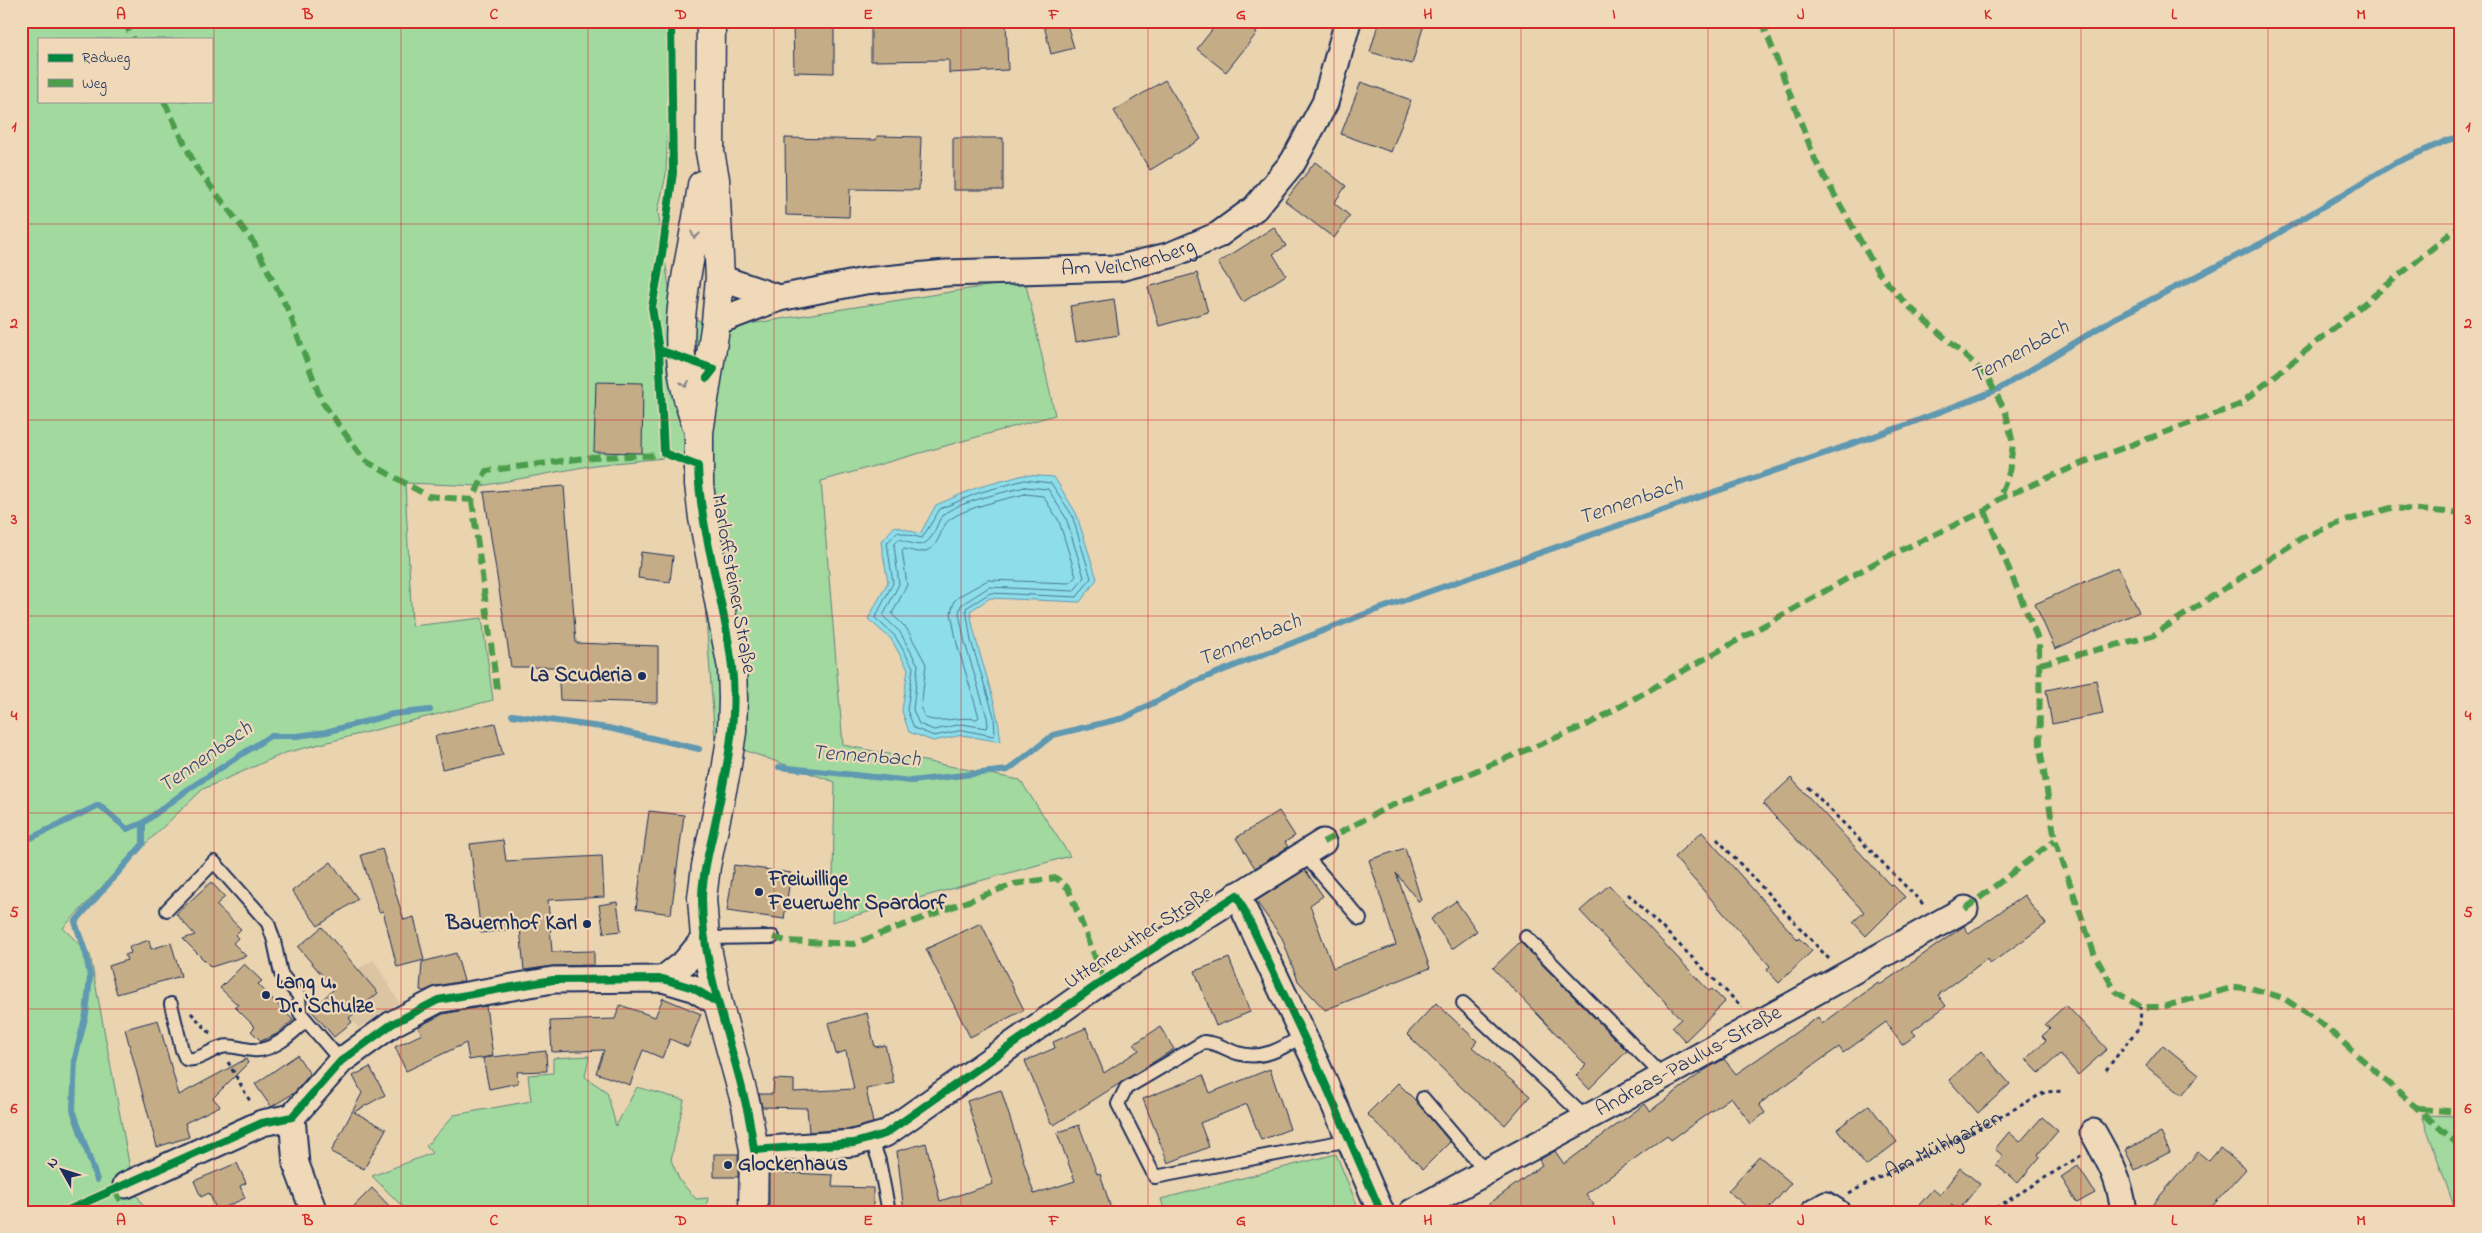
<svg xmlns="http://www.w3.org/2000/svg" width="2482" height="1233" font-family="'Indie Flower',sans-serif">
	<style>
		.built { fill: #dbc4a2 }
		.green { fill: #a1d99e; stroke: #5e847e; fill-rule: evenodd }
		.water { fill: #8ddee9; stroke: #5f98b1 }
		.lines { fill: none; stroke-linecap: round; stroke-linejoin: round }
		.shore { stroke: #497596; stroke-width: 1 }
		.stream { stroke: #5f98b1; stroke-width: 6 }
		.building { fill: #c4ac86; stroke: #1b2f5e }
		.service-casing { stroke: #1b2f5e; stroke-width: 16 }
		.minor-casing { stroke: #1b2f5e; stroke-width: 29 }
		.secondary-casing { stroke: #1b2f5e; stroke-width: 31 }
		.path { stroke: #1b2f5e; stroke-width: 3; stroke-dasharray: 4 4; stroke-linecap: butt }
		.service { stroke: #efd9b8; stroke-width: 12 }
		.minor { stroke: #efd9b8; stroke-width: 25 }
		.secondary { stroke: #efd9b8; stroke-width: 28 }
		.quiet { stroke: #4c9d4c; stroke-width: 6; stroke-dasharray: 12 6; stroke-linecap: butt }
		.cycleway-casing { stroke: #efd9b8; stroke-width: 11 }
		.cycleway { stroke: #00873e; stroke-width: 8 }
		.oneway { stroke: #85848b }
		.grid { fill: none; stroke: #d62828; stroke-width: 1; stroke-opacity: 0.55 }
		.poi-dot { fill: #1b2f5e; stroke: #efd9b8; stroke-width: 2 }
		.labels { text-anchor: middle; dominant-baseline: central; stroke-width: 4.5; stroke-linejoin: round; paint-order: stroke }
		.street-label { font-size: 21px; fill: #1b2f5e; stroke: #efd9b8 }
		.poi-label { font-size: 21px; font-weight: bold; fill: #1b2f5e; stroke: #efd9b8; text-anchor: start }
		.water-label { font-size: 22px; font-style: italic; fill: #2c4973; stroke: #efd9b8 }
		.neatline { fill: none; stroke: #d62828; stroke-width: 2 }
		.grid-label { font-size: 16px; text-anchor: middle; font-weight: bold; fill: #d62828 }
	</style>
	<rect width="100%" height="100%" fill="#ead3af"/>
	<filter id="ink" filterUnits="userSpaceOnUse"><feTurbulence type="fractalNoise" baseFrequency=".02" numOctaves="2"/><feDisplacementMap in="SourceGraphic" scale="10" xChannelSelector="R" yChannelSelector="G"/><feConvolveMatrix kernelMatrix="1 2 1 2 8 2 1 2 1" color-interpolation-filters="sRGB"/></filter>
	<g filter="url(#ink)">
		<path class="built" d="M374 960 399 1002 359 1028 328 995 357 969Z"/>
		<path class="green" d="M21 21H671L666 175 658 211 676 335 691 317 705 323V331L1025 280 1055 415 821 481 843 745 1020 780 1070 856 832 922 835 782 715 740 694 455 594 465 481 486 405 483 412 626 482 618 493 700 285 753 203 789 120 868 63 928 90 955 134 1190 147 1212H21ZM39 39H211V101H39Z
			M589 1056 585 1077 607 1092 616 1126 637 1087 684 1100 671 1160 680 1181 696 1199 708 1198 705 1212H408L372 1176 432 1153 426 1146 454 1115 531 1101 528 1075 553 1073V1058Z
			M2422 1115 2461 1116V1212H2456Z
			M1336 1154 1360 1212H1165L1161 1199Z"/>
		<path class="water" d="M1024 475 1054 477 1076 513 1097 579 1080 602 990 598 970 611C977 656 997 697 1001 742L962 735 933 741 909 732 902 711 908 669 891 639 868 619 888 582 881 542 895 526 920 534 936 505 976 488Z"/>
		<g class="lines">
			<path class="shore" d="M1025 480 1051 483 1072 515 1091 578 1077 597 990 593 966 608 971 641 994 716 995 734 993 736 963 730 934 736 914 728 907 710 913 667 895 636 875 618 893 583 887 543 897 532 922 538 940 509 978 493Z
				M1025 487 1048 489 1066 518 1084 577 1074 591 989 587 961 605 959 613 965 643 987 717 988 726 986 728 962 724 934 730 919 724 913 710 918 665 900 632 883 616 899 584 894 545 899 539C907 541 918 548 925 543 936 537 936 521 944 514 956 503 1008 491 1025 487Z
				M1025 494 1043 496 1059 521 1076 576 1070 583 988 580 961 595 954 601 951 613 957 644 979 717 977 719C958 716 941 724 925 718L921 709 926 664 907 629 892 614 907 585 902 550 905 549C913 551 920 554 928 550 941 544 940 526 950 519 970 506 1003 500 1025 494Z"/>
			<path class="stream" d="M512 715 608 728 699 749
				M779 767 911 781 1008 770 1053 735 1124 718 1194 682 1365 614 1906 425 1999 389 2115 318 2262 243 2395 163 2448 140 2461 137
				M21 840 31 838 99 805 127 829 143 823 190 788 270 736H297L326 732 393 714 430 710
				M97 1180 73 1110 75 1058 86 1014 90 977 86 954 75 922 143 844V823"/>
		</g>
		<path class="building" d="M793 21H834V73L794 72Z
			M871 21H1006L1008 70 949 73V60L871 61Z
			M1043 21H1066L1074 48 1051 54Z
			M1219 21H1242L1257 33 1226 72 1197 49Z
			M1379 21H1425L1412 64 1370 52Z
			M1165 80 1201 139 1150 170 1114 111Z
			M1361 82 1411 100 1391 152 1341 134Z
			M877 136 921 137 919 190 850 189 849 217 786 215 785 138 876 140Z
			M953 138H1003V190H953Z
			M1315 162 1346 186 1334 203 1350 216 1334 238 1285 201Z
			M1274 227 1286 246 1273 254 1286 275 1243 302 1218 263Z
			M1197 273 1208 312 1159 326 1148 287Z
			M1114 299 1119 335 1076 342 1070 306Z
			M596 382 643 383 642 453 594 452Z
			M564 486 576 643 658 646V703L560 700 558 667H511L484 492Z
			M641 552 673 556 670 582 638 578Z
			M2118 567 2139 612 2055 649 2035 604Z
			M2096 680 2103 714 2052 724 2046 690Z
			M495 723 503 755 442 769 435 736Z
			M1791 778 1890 885 1892 884 1905 897 1866 936 1853 922 1864 912 1763 804Z
			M649 811 684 815 671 914 636 909Z
			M1279 811 1295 836 1285 842 1288 847 1255 868 1236 838Z
			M1702 832 1798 940 1799 938 1812 951 1779 983 1767 970 1770 966 1674 857Z
			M503 840 506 861 602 856 604 897 548 900 552 952 594 951V965L553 966 524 970 520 928 481 933 470 844Z
			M1405 848 1421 900 1418 901 1396 873 1430 968 1325 1010 1298 981 1282 938 1256 901 1305 870 1323 896 1310 905 1333 968 1396 945 1369 860Z
			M382 849 404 920 414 917 424 960 397 967 383 911 379 912 361 855Z
			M331 862 358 899 318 926 292 891Z
			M734 865 791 873 784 919 727 911Z
			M211 882 225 897 216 905 241 929 235 935 238 938 233 943 246 956 211 967 183 939 195 935 176 914Z
			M1609 885 1709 991 1712 989 1725 1002 1685 1041 1672 1027 1681 1019 1580 911Z
			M2024 895 2046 924 1990 964 1987 959 1938 995 1946 1006 1912 1031 1916 1035 1902 1045 1886 1022 1843 1053 1839 1047 1759 1104 1765 1113 1751 1124 1731 1097 1671 1140 1667 1135 1586 1194 1594 1205 1586 1212H1478L1542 1165 1539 1160 1555 1151 1564 1164 1645 1104 1650 1111 1705 1070 1724 1059 1736 1074 1818 1017 1822 1024 1878 983 1880 985 1964 926 1969 934Z
			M1456 901 1477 931 1452 949 1431 919Z
			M617 902 621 931 604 933 599 905Z
			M981 923 1024 1010 970 1037 926 949Z
			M322 927 378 993 349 1018 352 1022 334 1037 311 1010 334 989 298 947Z
			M149 940 151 949 171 943 181 976 117 994 109 966 127 960 125 955 131 953 129 947Z
			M1520 942 1627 1051 1589 1089 1576 1075 1586 1065 1493 968Z
			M456 953 464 981 436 986 424 991 420 990 422 962Z
			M1229 958 1250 1012 1216 1026 1195 971Z
			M244 964 262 981 258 984 293 1020 277 1034 261 1041 251 1031 255 1027 235 1007 238 1005 220 988Z
			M663 998 701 1014 688 1047 670 1039 662 1058 643 1050 630 1085 596 1073 604 1050 552 1052 550 1021 615 1019 620 1005 655 1017Z
			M1436 1003 1477 1041 1472 1047 1530 1096 1505 1125 1464 1090 1407 1034Z
			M2066 1005 2107 1049 2078 1075 2060 1054 2039 1073 2026 1059 2046 1040 2042 1036 2050 1029 2045 1024Z
			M486 1006 493 1056 469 1060 466 1043 406 1071 395 1047 422 1034 418 1027 443 1014Z
			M867 1013 875 1047 885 1045 894 1083 866 1089 873 1123 851 1129 809 1132 807 1108 762 1107 759 1094H773L774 1079 794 1080V1092L854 1089 846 1051 836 1054 828 1023Z
			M158 1020 179 1095 246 1059 248 1063 213 1098 220 1106 185 1123 189 1137 157 1147 125 1029Z
			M1160 1027 1174 1049 1054 1125 1053 1123H1051L1025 1061 1055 1048 1053 1042 1086 1028 1104 1073 1139 1050 1134 1044Z
			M2163 1045 2199 1074 2182 1095 2146 1066Z
			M546 1051 547 1071 517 1072 518 1083 489 1089 483 1058Z
			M1981 1051 2010 1084 1978 1113 1949 1080Z
			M297 1055 310 1074 294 1093 271 1107 255 1084Z
			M370 1067 385 1095 354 1112 386 1129 364 1169 331 1152 362 1093 353 1076Z
			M1270 1069 1290 1129 1261 1140 1247 1104 1200 1123 1209 1147 1168 1163 1143 1099 1203 1075 1210 1093Z
			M1398 1083 1415 1100 1450 1142 1423 1169 1367 1114Z
			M1001 1090 1034 1194 1075 1181 1057 1133 1079 1125 1097 1174 1100 1173 1112 1212H904L897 1151 926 1143 940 1201 993 1184 967 1101Z
			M1869 1105 1897 1142 1866 1166 1837 1129Z
			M2042 1117 2058 1131 2038 1154 2040 1157 2018 1183 1996 1165 2003 1156 1995 1149 2009 1132 2020 1142Z
			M2161 1133 2170 1152 2135 1170 2125 1150Z
			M2220 1148 2246 1169 2207 1212H2146L2198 1152 2209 1161Z
			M714 1154H738V1177H714Z
			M1759 1156 1791 1183 1766 1212H1753L1728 1191Z
			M237 1163 246 1183 240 1186 245 1198 217 1211 209 1193 201 1197 194 1181Z
			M2078 1166 2095 1193 2077 1203 2061 1177Z
			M1960 1168 1980 1184 1959 1210 1951 1205 1958 1212H1913L1933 1189 1940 1195Z
			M769 1172 833 1175 832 1187 873 1188V1212H769Z
			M372 1188 395 1212H348Z"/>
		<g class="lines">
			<g class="service-casing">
				<path id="service" d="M1304 854 1360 919
					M167 910 214 862 268 923 274 941 281 974 299 996 300 1013 341 1061
					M1526 937 1663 1076
					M705 938 773 937
					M1463 1003 1586 1118
					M171 1004 182 1050 186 1059C198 1062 210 1050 222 1047 233 1044 242 1050 253 1050 272 1052 292 1034 305 1021
					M1304 1035C1283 1048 1263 1061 1237 1053 1225 1049 1219 1043 1204 1042L1126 1088 1118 1104 1155 1177 1350 1140
					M1423 1098 1486 1172
					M871 1138 879 1161 889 1212"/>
			</g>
			<g class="minor-casing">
				<g id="minor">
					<path d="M720 278 779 298"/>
					<path id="s2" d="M716 322 779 298 865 281 946 273 1120 268 1171 255 1218 235 1255 208 1293 162 1325 103 1348 21"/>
					<path d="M1237 895 1317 1065 1381 1212"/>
					<path d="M663 979 685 962 705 938"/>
					<path d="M292 1117 296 1164 314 1212"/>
					<path d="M2093 1132C2109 1160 2120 1179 2124 1212"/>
					<path d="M754 1150 854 1143 885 1134 1104 980 1323 842"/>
					<path d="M126 1185 262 1123 292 1117 341 1061 392 1024 438 1000 553 980 663 979 693 988 718 1003"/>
					<path id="s3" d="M1412 1212 1642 1088 1965 909"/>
					<path d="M1814 1212 1826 1205 1837 1212"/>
				</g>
			</g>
			<g class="secondary-casing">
				<path id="secondary" d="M711 21 710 152 715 179 720 278 716 322 699 432V484L703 518 732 668 733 699 732 732 726 771 706 866 702 898 705 938 718 1003 746 1105 754 1150 753 1212
					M697 426C662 337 691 273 702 185"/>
			</g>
			<g class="path">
				<path d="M1808 787 1925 906"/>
				<path d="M1717 839 1829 959"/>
				<path d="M1628 894 1742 1007"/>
				<path d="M191 1013 211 1034"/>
				<path d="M228 1062 251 1103"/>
				<path d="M2106 1070 2140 1026 2141 1007"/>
				<path id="s1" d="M1849 1193 1991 1122 2045 1092 2064 1091"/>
				<path d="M1989 1212 2082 1155"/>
			</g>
			<use href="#service" class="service"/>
			<use href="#minor" class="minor"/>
			<use href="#secondary" class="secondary"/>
			<path class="quiet" d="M124 21 133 39
				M1762 21 1816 162 1878 272 1905 303 1976 365 1989 380 2006 413 2013 444 2009 473 1999 499
				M164 101 196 167 254 243 289 312 321 400 364 460 428 496 472 500 486 471 593 457 668 455
				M472 500 497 689
				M1985 511 2039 642 2040 748 2055 840 2095 956 2116 992 2141 1007H2162L2235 987 2254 989 2283 998 2321 1023 2461 1147
				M2040 664 2152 636 2303 537 2345 521 2391 508 2461 513
				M1323 842 1386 808 1589 724 1882 559 1985 511 1999 499 2085 462 2239 405 2461 225
				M1965 909 2055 840
				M773 937 786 941 853 944 1014 884 1056 878 1068 888 1104 980
				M2420 1109 2461 1112
				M115 1190 127 1212"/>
			<g class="cycleway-casing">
				<path id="cycleway" d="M671 21 673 173 662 254 652 307 659 350 664 453 698 466C700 534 725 600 732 667 738 720 726 773 715 824 710 849 702 874 702 899 702 970 731 1037 746 1105 750 1120 752 1135 754 1150L854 1143 885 1134 1104 980 1237 895 1317 1065 1381 1212
					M659 350 714 369 707 378
					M64 1212 262 1123 292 1117 341 1061 392 1024 438 1000 553 980 663 979 693 988 718 1003"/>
			</g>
			<use href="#cycleway" class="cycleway"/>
		</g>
		<defs><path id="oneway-chevron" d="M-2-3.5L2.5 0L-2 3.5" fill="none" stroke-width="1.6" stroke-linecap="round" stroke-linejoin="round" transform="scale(1.25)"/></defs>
		<g class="oneway">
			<use href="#oneway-chevron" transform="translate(695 235) rotate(102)"/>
			<use href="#oneway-chevron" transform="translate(685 384) rotate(80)"/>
		</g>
	</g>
	<path class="grid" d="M214 21V1212M401 21V1212M588 21V1212M774 21V1212M961 21V1212M1148 21V1212M1334 21V1212M1521 21V1212M1708 21V1212M1894 21V1212M2081 21V1212M2268 21V1212M21 224H2461M21 420H2461M21 616H2461M21 813H2461M21 1009H2461"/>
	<g class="poi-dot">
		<circle cx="642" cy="676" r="5"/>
		<circle cx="759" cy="892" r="5"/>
		<circle cx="587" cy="924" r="5"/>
		<circle cx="266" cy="995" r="5"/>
		<circle cx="728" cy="1165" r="5"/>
	</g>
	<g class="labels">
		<g class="street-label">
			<text stroke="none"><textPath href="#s2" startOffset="420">Am Veilchenberg</textPath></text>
			<text transform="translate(733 584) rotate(80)">Marloffsteiner Straße</text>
			<text transform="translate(1139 938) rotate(-33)">Uttenreuther Straße</text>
			<text stroke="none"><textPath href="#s3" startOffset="315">Andreas-Paulus-Straße</textPath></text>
			<text stroke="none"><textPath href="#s1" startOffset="106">Am Mühlgarten</textPath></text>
		</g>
		<g class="poi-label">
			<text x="632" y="676" text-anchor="end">La Scuderia</text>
			<text x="769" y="880">Freiwillige<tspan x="769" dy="24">Feuerwehr Spardorf</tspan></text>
			<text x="577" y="924" text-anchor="end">Bauernhof Karl</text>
			<text x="276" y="983">Lang u.<tspan x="276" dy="24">Dr. Schulze</tspan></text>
			<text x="738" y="1165">Glockenhaus</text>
		</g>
		<g class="water-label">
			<text transform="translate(2020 353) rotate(-29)">Tennenbach</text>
			<text transform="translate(1631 502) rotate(-19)">Tennenbach</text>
			<text transform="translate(1250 641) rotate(-22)">Tennenbach</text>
			<text transform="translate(866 757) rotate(4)">Tennenbach</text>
			<text transform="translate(206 758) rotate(-35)">Tennenbach</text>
		</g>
	</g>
	<rect width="2482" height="1233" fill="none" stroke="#efd9b8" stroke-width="55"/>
	<rect x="38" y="38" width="175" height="65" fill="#efd9b8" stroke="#9a9594"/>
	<rect x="48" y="54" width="25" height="8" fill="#00873e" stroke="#9a9594"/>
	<text x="82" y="62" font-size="15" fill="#1b2f5e">Radweg</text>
	<rect x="48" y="79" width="25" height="8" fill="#4c9d4c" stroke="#9a9594"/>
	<text x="82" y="88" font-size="15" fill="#1b2f5e">Weg</text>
	<g transform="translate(62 1170) rotate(309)" stroke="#efd9b8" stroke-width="4" paint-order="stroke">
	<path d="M0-4L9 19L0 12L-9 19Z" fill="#1b2f5e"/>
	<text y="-8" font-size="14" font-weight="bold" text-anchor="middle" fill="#1b2f5e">N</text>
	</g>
	<rect x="28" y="28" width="2426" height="1178" class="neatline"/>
	<g class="grid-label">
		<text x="121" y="19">A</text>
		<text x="308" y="19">B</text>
		<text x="494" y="19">C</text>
		<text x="681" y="19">D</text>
		<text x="868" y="19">E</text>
		<text x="1054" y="19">F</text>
		<text x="1241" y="19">G</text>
		<text x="1428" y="19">H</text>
		<text x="1614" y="19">I</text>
		<text x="1801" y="19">J</text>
		<text x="1988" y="19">K</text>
		<text x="2174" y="19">L</text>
		<text x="2361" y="19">M</text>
		<text x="14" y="131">1</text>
		<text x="2468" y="131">1</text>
		<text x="14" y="328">2</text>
		<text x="2468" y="328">2</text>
		<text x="14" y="524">3</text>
		<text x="2468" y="524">3</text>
		<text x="14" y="720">4</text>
		<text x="2468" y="720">4</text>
		<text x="14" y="917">5</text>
		<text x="2468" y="917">5</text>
		<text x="14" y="1113">6</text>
		<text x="2468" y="1113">6</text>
		<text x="121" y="1225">A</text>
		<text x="308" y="1225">B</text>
		<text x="494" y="1225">C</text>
		<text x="681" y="1225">D</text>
		<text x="868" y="1225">E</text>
		<text x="1054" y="1225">F</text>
		<text x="1241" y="1225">G</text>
		<text x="1428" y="1225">H</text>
		<text x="1614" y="1225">I</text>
		<text x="1801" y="1225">J</text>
		<text x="1988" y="1225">K</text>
		<text x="2174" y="1225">L</text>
		<text x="2361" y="1225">M</text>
	</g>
</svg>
